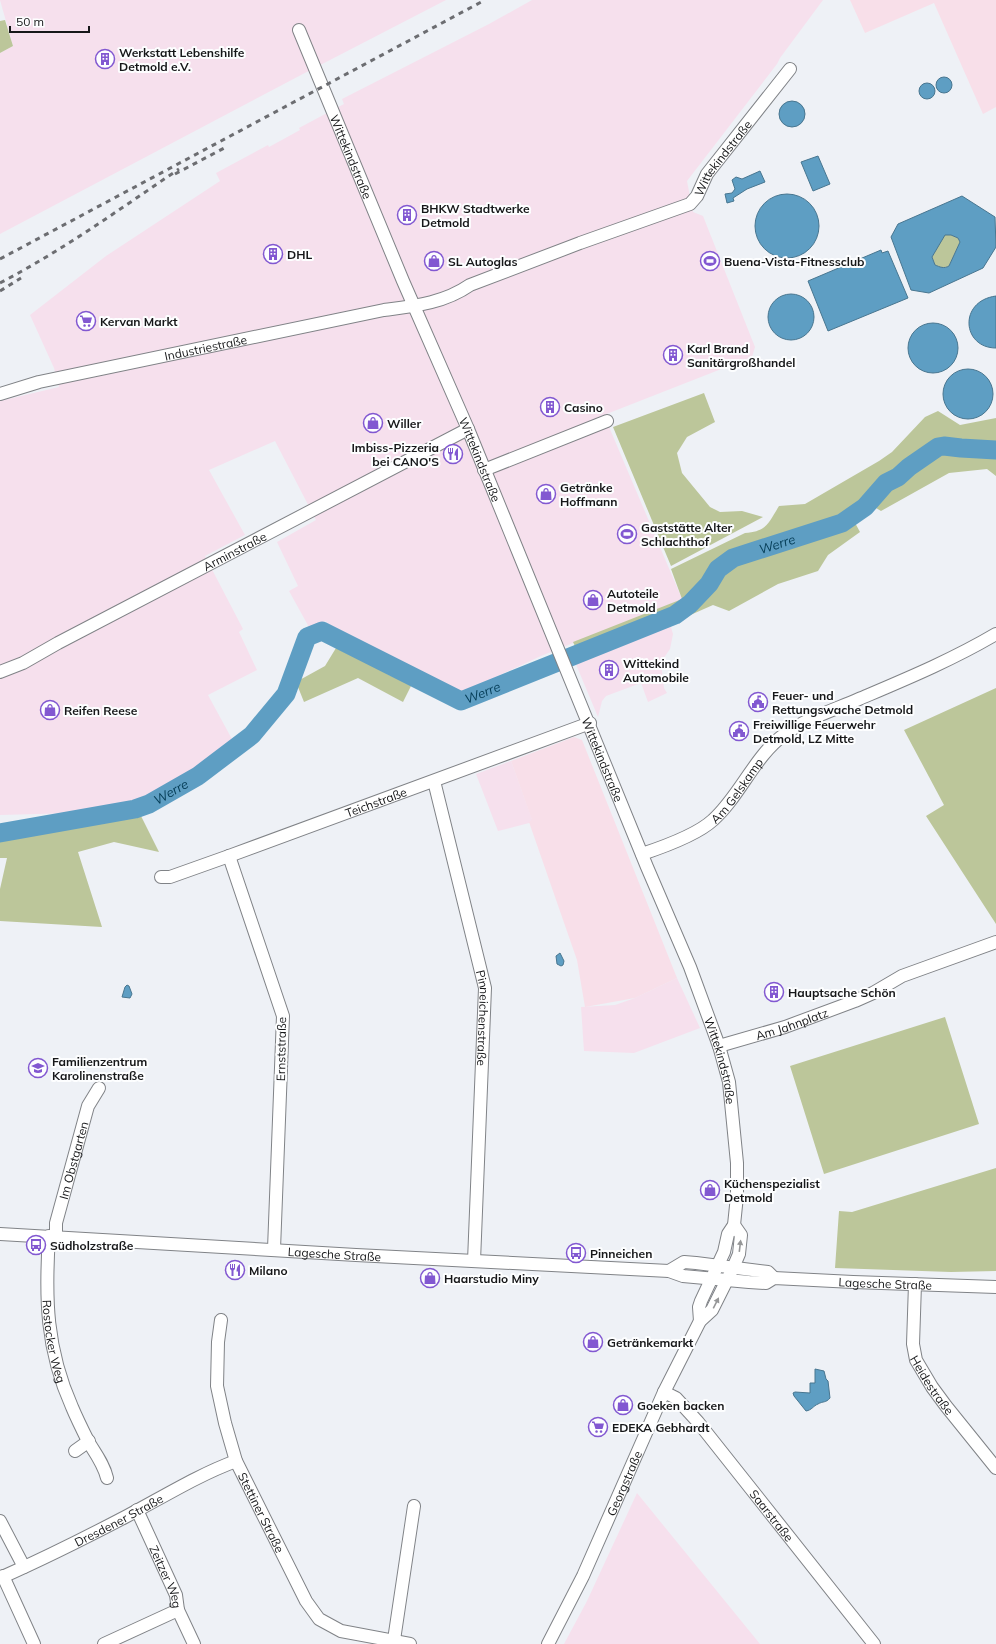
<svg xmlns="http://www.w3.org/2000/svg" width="996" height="1644" font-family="Mulish,sans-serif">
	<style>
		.commercial { fill: #f6e0ed }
		.industrial { fill: #f8dfe9 }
		.green { fill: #bcc69a }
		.water { fill: #5e9ec3; stroke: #487690; fill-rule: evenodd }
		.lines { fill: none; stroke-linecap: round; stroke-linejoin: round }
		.river { stroke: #5e9ec3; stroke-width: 19 }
		.minor-casing { stroke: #808387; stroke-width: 14 }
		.minor { stroke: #fff; stroke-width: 12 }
		.rail { stroke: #6c6d71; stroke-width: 3; stroke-dasharray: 5 5; stroke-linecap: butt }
		.oneway { fill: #969798 }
		.labels { text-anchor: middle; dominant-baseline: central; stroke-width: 4; stroke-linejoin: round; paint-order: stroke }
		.poi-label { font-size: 12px; font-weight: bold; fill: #161719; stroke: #fdfeff; text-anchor: start }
		.street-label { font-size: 12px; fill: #161719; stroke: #fdfeff }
		.water-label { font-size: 13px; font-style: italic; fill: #043c56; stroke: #fdfeff }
	</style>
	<rect width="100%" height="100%" fill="#eef1f6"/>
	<path class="commercial" d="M0 0H446L301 75 0 234V53L13 46Z
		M532 0H823L780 58 777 64 687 181 693 212 703 216 755 347 752 357 604 415 682 599 541 656 461 693 454 692 407 669 399 661 388 660 348 640 330 629 326 621 310 629 289 591 298 586 277 542 316 520 275 441 209 470 245 535 205 556 243 629 239 632 257 670 208 695 233 741 194 772 112 812 0 815V401L59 387 54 368 30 315 106 256 220 181 216 173 268 145 269 147 300 130 299 128 344 104 342 99 489 24Z
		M670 624 673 634 670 649 661 662 664 688 667 693 648 702 641 683 606 696 602 701 598 717 575 662 618 647Z
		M511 761 533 822 498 831 476 774Z
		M677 978 700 1028 634 1053 584 1051 581 1007 615 1005 635 998Z
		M637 1493 760 1644H564L587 1601Z"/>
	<path class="industrial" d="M850 0H996V107L983 114 934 3 865 33Z
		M574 737 582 740 677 978 635 998 585 1007 577 960 529 822 532 820 511 761Z"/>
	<path class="green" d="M5 20 13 46 0 53V21Z
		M945 234 951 235 958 238 960 242 949 266C944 269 940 267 935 265L932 257Z
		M704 393 715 422 687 437 677 453 682 473 710 507 720 512 742 511 763 517 671 566 613 427Z
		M938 411 960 425 996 418V476L987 469 949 473 881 511 876 508 854 521 860 532 828 555 818 571 778 584 729 611 713 605 618 647 581 659 573 642 682 599 671 569 745 533C767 532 769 522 779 506L805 504 879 461 892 452 925 417Z
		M336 648 350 655 366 661 389 675 412 684 403 702 358 678 304 702 296 682 325 666Z
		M996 688V924L926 816 944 805 904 730Z
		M139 812 159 852 114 842 78 852 102 927 0 921V889L7 858H0V841Z
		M945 1017 979 1124 824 1174 790 1066Z
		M996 1168V1271L951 1272 835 1268 839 1211 852 1212Z"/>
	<path class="water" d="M936 85a8 8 0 1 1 16 0a8 8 0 1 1-16 0Z
		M919 91a8 8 0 1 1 16 0a8 8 0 1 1-16 0Z
		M779 114a13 13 0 1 1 26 0a13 13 0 1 1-26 0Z
		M818 156 830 184 813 191 801 162Z
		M760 171 765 182 747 189 733 198 734 201 727 203 725 194 732 193 735 189 732 180 736 177 742 179Z
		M755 226a32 32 0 1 1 64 0a32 32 0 1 1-64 0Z
		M962 196 995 217 996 247 983 268 929 293 911 290 891 237 898 224ZM945 235H951L958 238 960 242 949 266C944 269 940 267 935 265L932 257Z
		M881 250 882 253 888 251 908 298 828 331 808 281Z
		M768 317a23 23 0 1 1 46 0a23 23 0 1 1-46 0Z
		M996 296V348C962 348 958 301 996 296Z
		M908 348a25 25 0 1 1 50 0a25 25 0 1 1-50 0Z
		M943 394a25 25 0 1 1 50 0a25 25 0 1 1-50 0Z
		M560 953 564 961 563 965 561 966 557 964 556 956Z
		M127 985 129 986 132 994 130 998 122 997 125 987Z
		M815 1369 824 1371 826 1379 828 1381 830 1398C826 1403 823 1401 818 1404 813 1406 812 1410 806 1411L794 1396 793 1393 795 1392 810 1393V1383H815Z"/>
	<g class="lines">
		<path class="river" id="s1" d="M0 833 135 809 149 804 198 776 252 735 286 694 307 637 322 631 461 701 675 615 690 604 709 584 718 569 733 558 842 523 865 507 886 483 898 477 909 467 938 447 944 446 961 448 996 450"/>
		<g class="minor-casing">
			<g id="minor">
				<path id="s2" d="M299 30 403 281 468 429 647 867 690 967 719 1046 729 1082 737 1163V1196L734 1225 728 1234 724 1252 701 1301 699 1307 700 1321"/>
				<path id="s3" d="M0 394 39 382 384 310C415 306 444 303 470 285L580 243 690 204 697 196 707 174 790 69"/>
				<path d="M484 470 607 421"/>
				<path id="s4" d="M0 672 23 663 58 643 468 429"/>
				<path id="s5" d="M434 781 485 988 474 1261"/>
				<path id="s6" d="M642 854C663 847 697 835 713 820 740 796 755 755 785 734 807 718 834 710 859 699 906 679 952 660 996 634"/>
				<path d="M229 856 283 1016 274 1249"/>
				<path id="s7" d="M161 877H170L229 856 590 723"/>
				<path id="s8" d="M719 1046 785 1027 855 1001 873 993 902 976 996 942"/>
				<path id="s9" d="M0 1234 356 1255 669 1271 683 1276 749 1282 766 1283 774 1278 853 1282 996 1287"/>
				<path id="s10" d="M49 1236C45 1298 46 1349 72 1407 77 1419 83 1431 89 1443 96 1454 104 1465 107 1478"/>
				<path id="s11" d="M56 1236V1223L88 1106 99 1088"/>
				<path d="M669 1271 684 1262 696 1263 768 1272 774 1278"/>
				<path id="s12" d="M915 1284 913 1344 916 1360 932 1387 946 1406 996 1468"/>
				<path id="s13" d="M221 1320 218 1342 217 1386 225 1423 236 1461 306 1601 319 1619 341 1631 410 1644"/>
				<path id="s14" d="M664 1392 676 1398 698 1422 874 1644"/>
				<path d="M75 1451 89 1441"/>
				<path id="s15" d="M137 1510 176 1595 178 1610 194 1644"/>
				<path d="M0 1521 24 1567"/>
				<path d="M3 1576 34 1644"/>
				<path id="s16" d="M0 1578C43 1559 85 1538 127 1516 163 1497 198 1475 236 1461"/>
				<path d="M394 1640 414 1506"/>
				<path d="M104 1644 178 1610"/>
				<path id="s17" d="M548 1644 583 1576 664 1392 700 1321 712 1310 733 1268 739 1254 741 1235 734 1225"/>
			</g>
		</g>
		<use href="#minor" class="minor"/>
		<path class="rail" d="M175 174 228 146
			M0 259 485 0
			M0 283C63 250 120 209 179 169
			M0 291 21 278"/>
	</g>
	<defs><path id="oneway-solid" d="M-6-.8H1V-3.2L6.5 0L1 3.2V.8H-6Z"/></defs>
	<g class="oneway">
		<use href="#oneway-solid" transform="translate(740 1246) rotate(-83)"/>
		<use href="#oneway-solid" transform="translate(716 1303) rotate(-63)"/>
	</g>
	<defs>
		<g id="building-ring" transform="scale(1)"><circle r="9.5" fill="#fdfeff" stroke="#8258d1" stroke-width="1.5"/><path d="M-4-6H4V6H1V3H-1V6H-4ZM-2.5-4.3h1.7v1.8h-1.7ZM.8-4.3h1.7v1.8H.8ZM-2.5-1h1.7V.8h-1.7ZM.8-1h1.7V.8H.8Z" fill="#8258d1"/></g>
		<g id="shop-ring" transform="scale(1)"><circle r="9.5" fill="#fdfeff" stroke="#8258d1" stroke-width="1.5"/><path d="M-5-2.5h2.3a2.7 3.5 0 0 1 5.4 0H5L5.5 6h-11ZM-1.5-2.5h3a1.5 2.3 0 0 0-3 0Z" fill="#8258d1"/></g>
		<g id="stadium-ring" transform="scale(1)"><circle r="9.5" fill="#fdfeff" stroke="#8258d1" stroke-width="1.5"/><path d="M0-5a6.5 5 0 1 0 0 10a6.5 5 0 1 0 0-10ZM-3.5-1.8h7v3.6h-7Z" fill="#8258d1"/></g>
		<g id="supermarket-ring" transform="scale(1)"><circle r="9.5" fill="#fdfeff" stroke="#8258d1" stroke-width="1.5"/><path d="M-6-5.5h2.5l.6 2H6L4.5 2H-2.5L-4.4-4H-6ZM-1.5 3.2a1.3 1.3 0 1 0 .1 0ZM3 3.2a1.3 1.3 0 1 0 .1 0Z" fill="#8258d1"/></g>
		<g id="restaurant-ring" transform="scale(1)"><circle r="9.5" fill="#fdfeff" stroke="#8258d1" stroke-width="1.5"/><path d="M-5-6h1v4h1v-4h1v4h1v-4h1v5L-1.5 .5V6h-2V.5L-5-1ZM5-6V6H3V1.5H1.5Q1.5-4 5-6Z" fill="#8258d1"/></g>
		<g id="civic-ring" transform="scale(1)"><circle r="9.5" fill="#fdfeff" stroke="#8258d1" stroke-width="1.5"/><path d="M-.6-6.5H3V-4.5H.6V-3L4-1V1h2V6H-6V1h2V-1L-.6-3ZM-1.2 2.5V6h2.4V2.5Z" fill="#8258d1"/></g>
		<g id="school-ring" transform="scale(1)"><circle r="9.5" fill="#fdfeff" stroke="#8258d1" stroke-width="1.5"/><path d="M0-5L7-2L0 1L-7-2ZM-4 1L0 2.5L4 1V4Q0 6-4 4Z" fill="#8258d1"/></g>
		<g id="bus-ring" transform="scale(1)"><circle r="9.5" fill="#fdfeff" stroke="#8258d1" stroke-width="1.5"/><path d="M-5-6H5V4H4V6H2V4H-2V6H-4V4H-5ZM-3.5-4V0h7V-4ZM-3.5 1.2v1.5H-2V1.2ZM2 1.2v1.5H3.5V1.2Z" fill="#8258d1"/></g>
	</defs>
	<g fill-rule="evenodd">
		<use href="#building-ring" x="105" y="59"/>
		<use href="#building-ring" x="407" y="215"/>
		<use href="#building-ring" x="273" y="254"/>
		<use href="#shop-ring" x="434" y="261"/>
		<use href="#stadium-ring" x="710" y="261"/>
		<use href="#supermarket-ring" x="86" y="321"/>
		<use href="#building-ring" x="673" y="355"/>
		<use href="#building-ring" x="550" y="407"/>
		<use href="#shop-ring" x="373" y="423"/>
		<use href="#restaurant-ring" x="453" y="454"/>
		<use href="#shop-ring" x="546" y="494"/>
		<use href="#stadium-ring" x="627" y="534"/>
		<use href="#shop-ring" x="593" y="600"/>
		<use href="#building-ring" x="609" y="670"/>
		<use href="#civic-ring" x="758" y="702"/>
		<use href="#shop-ring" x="50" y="710"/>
		<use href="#civic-ring" x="739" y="731"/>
		<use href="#building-ring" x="774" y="992"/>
		<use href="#school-ring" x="38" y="1068"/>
		<use href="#shop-ring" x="710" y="1190"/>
		<use href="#bus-ring" x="36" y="1245"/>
		<use href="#bus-ring" x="576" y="1253"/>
		<use href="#restaurant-ring" x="235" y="1270"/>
		<use href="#shop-ring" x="430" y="1278"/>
		<use href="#shop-ring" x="593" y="1342"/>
		<use href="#shop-ring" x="623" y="1405"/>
		<use href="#supermarket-ring" x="598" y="1427"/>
	</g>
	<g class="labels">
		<g class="poi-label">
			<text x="119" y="52">Werkstatt Lebenshilfe<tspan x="119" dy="14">Detmold e.V.</tspan></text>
			<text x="421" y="208">BHKW Stadtwerke<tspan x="421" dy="14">Detmold</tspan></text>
			<text x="287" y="254">DHL</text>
			<text x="448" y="261">SL Autoglas</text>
			<text x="724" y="261">Buena-Vista-Fitnessclub</text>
			<text x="100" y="321">Kervan Markt</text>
			<text x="687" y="348">Karl Brand<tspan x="687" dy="14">Sanitärgroßhandel</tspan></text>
			<text x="564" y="407">Casino</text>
			<text x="387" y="423">Willer</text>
			<text x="439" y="447" text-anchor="end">Imbiss-Pizzeria<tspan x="439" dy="14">bei CANO'S</tspan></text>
			<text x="560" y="487">Getränke<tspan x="560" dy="14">Hoffmann</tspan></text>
			<text x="641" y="527">Gaststätte Alter<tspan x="641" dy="14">Schlachthof</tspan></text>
			<text x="607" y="593">Autoteile<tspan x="607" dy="14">Detmold</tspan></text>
			<text x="623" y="663">Wittekind<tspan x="623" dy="14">Automobile</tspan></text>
			<text x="772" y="695">Feuer- und<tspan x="772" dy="14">Rettungswache Detmold</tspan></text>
			<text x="64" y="710">Reifen Reese</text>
			<text x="753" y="724">Freiwillige Feuerwehr<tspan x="753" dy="14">Detmold, LZ Mitte</tspan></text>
			<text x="788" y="992">Hauptsache Schön</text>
			<text x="52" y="1061">Familienzentrum<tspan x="52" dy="14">Karolinenstraße</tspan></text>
			<text x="724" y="1183">Küchenspezialist<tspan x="724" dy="14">Detmold</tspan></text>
			<text x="50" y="1245">Südholzstraße</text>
			<text x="590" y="1253">Pinneichen</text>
			<text x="249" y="1270">Milano</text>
			<text x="444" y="1278">Haarstudio Miny</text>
			<text x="607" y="1342">Getränkemarkt</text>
			<text x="637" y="1405">Goeken backen</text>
			<text x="612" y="1427">EDEKA Gebhardt</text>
		</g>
		<g class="street-label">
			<text stroke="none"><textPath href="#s2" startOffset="137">Wittekindstraße</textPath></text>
			<text stroke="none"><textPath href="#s3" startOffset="775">Wittekindstraße</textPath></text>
			<text stroke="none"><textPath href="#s3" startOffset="211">Industriestraße</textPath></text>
			<text stroke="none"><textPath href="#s2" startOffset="466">Wittekindstraße</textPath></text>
			<text stroke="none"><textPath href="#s4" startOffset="264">Arminstraße</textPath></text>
			<text stroke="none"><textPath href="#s2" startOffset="790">Wittekindstraße</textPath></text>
			<text stroke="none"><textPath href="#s6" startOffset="117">Am Gelskamp</textPath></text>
			<text stroke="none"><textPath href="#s7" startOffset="228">Teichstraße</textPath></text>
			<text stroke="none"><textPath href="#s5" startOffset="243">Pinneichenstraße</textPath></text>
			<text stroke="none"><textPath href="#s8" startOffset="76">Am Jahnplatz</textPath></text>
			<text transform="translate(281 1049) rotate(-89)">Ernststraße</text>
			<text stroke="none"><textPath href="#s2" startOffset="1114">Wittekindstraße</textPath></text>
			<text stroke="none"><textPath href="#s11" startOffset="78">Im Obstgarten</textPath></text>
			<text stroke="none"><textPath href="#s9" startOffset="335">Lagesche Straße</textPath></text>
			<text stroke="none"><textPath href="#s9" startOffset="889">Lagesche Straße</textPath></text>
			<text stroke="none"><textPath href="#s10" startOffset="106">Rostocker Weg</textPath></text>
			<text stroke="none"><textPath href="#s12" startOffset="106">Heidestraße</textPath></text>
			<text stroke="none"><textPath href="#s17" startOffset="178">Georgstraße</textPath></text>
			<text stroke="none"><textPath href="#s13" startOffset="201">Stettiner Straße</textPath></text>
			<text stroke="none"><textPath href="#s14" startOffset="165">Saarstraße</textPath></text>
			<text stroke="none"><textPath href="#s16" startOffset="132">Dresdener Straße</textPath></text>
			<text stroke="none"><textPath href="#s15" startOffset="73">Zeitzer Weg</textPath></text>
		</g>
		<g class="water-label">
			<text stroke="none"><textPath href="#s1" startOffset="921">Werre</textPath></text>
			<text stroke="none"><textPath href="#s1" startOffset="585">Werre</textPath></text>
			<text stroke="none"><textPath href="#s1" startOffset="177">Werre</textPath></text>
		</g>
	</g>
	<path d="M10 26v6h79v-6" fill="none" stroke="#161719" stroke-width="2"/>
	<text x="16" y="26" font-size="12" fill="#161719" stroke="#fdfeff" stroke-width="3" paint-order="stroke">50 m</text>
</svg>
